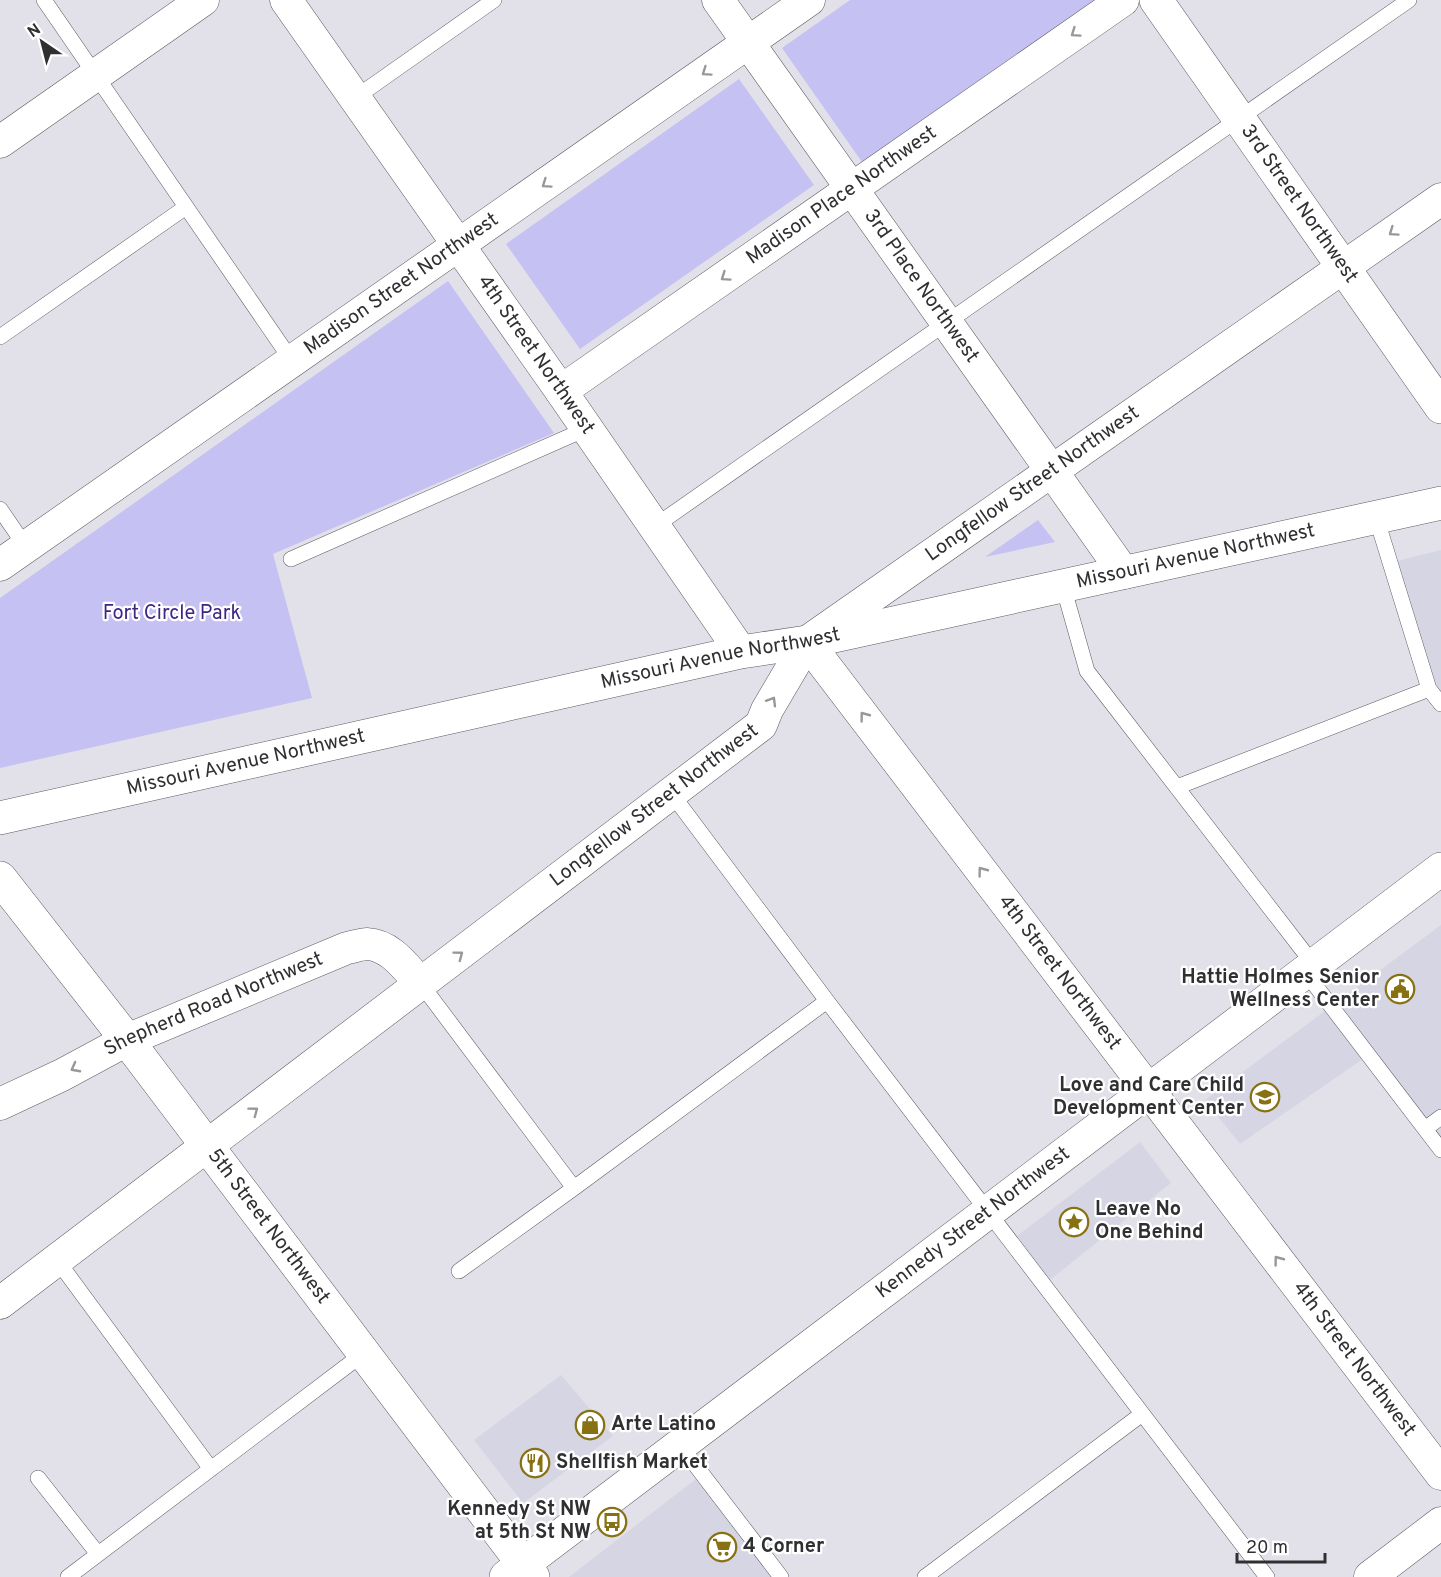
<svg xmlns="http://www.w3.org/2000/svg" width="1441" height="1577" font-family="Overpass,sans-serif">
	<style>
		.built { fill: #d6d5e3 }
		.green { fill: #c5c1f3 }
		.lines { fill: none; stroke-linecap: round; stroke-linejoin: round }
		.lane-casing { stroke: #5b5a61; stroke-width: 16 }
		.street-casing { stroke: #5b5a61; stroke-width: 33 }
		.secondary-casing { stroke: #5b5a61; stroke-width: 34 }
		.primary-casing { stroke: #5b5a61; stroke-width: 34 }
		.lane { stroke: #fff; stroke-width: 15 }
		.street { stroke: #fff; stroke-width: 32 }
		.secondary { stroke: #fff; stroke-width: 33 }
		.primary { stroke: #fff; stroke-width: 33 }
		.oneway { stroke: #989899 }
		.labels { text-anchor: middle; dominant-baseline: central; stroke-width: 4.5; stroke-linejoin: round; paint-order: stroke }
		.street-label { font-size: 20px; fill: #303033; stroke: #fff }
		.park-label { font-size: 20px; fill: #3d2582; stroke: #fff }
		.poi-label { font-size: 20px; font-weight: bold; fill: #303033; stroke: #fff; text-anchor: start }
	</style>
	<rect width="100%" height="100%" fill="#e2e1e9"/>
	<path class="built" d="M1441 550V691L1426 671 1397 561Z
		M1441 925V1138L1373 1052 1240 1144 1205 1100Z
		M1140 1142 1171 1183 1050 1280 1017 1236Z
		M561 1375 613 1436 523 1503 474 1440Z
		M696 1479 772 1577H569Z"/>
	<path class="green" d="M850 0H1095L862 162 782 48Z
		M739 79 814 185 580 349 506 244Z
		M448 281 554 433 273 554 312 698 0 768V598Z
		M1038 520 1055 542 985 557Z"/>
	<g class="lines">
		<g class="lane-casing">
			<path id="lane" d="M44 0 292 361
				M355 98 494 0
				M0 337 186 207
				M0 509 26 547
				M1376 517 1429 689 1441 704
				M655 526 1409 0
				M291 559 586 429
				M1063 586 1087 671 1314 965
				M1177 787 1429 689
				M671 793 827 1001
				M1305 972 1441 1150
				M421 984 574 1188 827 1001 1267 1577
				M1425 1129 1441 1117
				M57 1260 211 1469
				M459 1271 574 1188
				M680 1445 781 1577
				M38 1478 98 1554
				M68 1577 364 1353
				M925 1577 1142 1414"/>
		</g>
		<g class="street-casing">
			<g id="street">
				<path id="s1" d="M286 0 561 391 741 652"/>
				<path id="s2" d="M718 0 1124 573"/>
				<path d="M0 142 203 0"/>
				<path id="s3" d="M561 391 1123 0"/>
				<path id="s4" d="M0 565 809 0"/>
				<path id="s5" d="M807 642 1441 1474"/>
				<path id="s6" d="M0 1104 62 1075 127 1040 347 948C354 947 361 944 367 944 391 945 406 968 421 984"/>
				<path id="s7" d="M0 1303 761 725 767 710 807 642 1441 199"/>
				<path d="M1370 1577 1441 1523"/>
			</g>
		</g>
		<g class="secondary-casing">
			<g id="secondary">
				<path id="s8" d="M1156 0 1441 407"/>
				<path id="s9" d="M0 878 127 1040 533 1577"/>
				<path id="s10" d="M506 1577 1441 869"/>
			</g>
		</g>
		<g class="primary-casing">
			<g id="primary">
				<path id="s11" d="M0 818 741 652 807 642 1441 503"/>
			</g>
		</g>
		<use href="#lane" class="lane"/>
		<use href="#street" class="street"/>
		<use href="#secondary" class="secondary"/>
		<use href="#primary" class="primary"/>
	</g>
	<defs><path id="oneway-chevron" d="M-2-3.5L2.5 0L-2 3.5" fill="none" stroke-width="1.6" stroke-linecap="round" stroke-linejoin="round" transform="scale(1.5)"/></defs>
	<g class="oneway">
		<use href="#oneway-chevron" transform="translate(1075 33) rotate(145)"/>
		<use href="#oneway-chevron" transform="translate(706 72) rotate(145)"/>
		<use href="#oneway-chevron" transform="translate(546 184) rotate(145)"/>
		<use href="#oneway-chevron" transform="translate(1393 232) rotate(145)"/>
		<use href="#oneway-chevron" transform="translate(725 277) rotate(145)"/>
		<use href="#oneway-chevron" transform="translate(772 701) rotate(-59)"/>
		<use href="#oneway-chevron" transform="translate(864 716) rotate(-127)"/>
		<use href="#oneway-chevron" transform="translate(982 871) rotate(-127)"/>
		<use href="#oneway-chevron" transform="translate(459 955) rotate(-37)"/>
		<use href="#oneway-chevron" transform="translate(75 1068) rotate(152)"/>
		<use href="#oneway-chevron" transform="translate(254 1111) rotate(-37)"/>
		<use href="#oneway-chevron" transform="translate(1278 1260) rotate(-127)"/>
	</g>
	<defs>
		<g id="civic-ring" transform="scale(1.5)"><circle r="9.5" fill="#fff" stroke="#877112" stroke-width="1.5"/><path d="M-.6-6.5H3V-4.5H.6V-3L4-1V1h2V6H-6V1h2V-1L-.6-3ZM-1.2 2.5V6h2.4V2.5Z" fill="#877112"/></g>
		<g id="school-ring" transform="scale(1.5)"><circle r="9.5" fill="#fff" stroke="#877112" stroke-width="1.5"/><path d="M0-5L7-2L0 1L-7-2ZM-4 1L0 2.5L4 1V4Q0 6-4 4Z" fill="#877112"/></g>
		<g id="sight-ring" transform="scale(1.5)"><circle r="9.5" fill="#fff" stroke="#877112" stroke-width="1.5"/><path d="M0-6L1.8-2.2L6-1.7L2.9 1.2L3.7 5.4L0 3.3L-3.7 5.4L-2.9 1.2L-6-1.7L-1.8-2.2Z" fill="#877112"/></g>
		<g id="shop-ring" transform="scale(1.5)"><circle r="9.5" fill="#fff" stroke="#877112" stroke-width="1.5"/><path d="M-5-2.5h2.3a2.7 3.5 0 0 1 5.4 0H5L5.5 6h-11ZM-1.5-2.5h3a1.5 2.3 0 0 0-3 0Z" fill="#877112"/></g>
		<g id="restaurant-ring" transform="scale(1.5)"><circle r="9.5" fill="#fff" stroke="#877112" stroke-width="1.5"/><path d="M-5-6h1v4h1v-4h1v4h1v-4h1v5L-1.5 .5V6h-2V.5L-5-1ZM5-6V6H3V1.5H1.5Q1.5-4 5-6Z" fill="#877112"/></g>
		<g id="bus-ring" transform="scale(1.5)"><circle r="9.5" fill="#fff" stroke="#877112" stroke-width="1.5"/><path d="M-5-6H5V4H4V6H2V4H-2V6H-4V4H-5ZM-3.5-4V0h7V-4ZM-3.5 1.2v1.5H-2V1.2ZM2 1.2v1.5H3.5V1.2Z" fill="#877112"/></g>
		<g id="supermarket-ring" transform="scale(1.5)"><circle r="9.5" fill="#fff" stroke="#877112" stroke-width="1.5"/><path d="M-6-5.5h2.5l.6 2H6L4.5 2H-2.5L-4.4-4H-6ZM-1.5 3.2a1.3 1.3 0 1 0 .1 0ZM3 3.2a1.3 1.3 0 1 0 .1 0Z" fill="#877112"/></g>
	</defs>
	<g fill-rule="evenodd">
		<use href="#civic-ring" x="1400" y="989"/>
		<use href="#school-ring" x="1265" y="1097"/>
		<use href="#sight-ring" x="1074" y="1222"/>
		<use href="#shop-ring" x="590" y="1425"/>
		<use href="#restaurant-ring" x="535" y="1463"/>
		<use href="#bus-ring" x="612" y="1522"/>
		<use href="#supermarket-ring" x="722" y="1547"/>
	</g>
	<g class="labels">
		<g class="street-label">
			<text stroke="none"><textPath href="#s3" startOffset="342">Madison Place Northwest</textPath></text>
			<text stroke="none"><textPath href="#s8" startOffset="249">3rd Street Northwest</textPath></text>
			<text stroke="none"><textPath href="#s4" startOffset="490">Madison Street Northwest</textPath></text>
			<text stroke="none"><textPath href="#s2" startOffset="351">3rd Place Northwest</textPath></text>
			<text stroke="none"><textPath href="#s1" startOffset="434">4th Street Northwest</textPath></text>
			<text stroke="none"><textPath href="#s7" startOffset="1326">Longfellow Street Northwest</textPath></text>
			<text stroke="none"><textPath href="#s11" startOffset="1224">Missouri Avenue Northwest</textPath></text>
			<text stroke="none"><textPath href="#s11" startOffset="738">Missouri Avenue Northwest</textPath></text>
			<text stroke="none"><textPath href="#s11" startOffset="252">Missouri Avenue Northwest</textPath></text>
			<text stroke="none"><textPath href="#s7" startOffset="822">Longfellow Street Northwest</textPath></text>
			<text stroke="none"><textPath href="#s5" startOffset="416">4th Street Northwest</textPath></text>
			<text stroke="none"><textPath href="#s6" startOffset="236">Shepherd Road Northwest</textPath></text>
			<text stroke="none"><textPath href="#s10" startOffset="586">Kennedy Street Northwest</textPath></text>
			<text stroke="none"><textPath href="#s9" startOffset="440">5th Street Northwest</textPath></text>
			<text stroke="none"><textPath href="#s5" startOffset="902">4th Street Northwest</textPath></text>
		</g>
		<g class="park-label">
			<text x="172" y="614">Fort Circle Park</text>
		</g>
		<g class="poi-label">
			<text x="1379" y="978" text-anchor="end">Hattie Holmes Senior<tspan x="1379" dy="23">Wellness Center</tspan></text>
			<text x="1244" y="1086" text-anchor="end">Love and Care Child<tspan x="1244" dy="23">Development Center</tspan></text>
			<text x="1095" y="1210">Leave No<tspan x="1095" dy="23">One Behind</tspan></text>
			<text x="611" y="1425">Arte Latino</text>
			<text x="556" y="1463">Shellfish Market</text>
			<text x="591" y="1510" text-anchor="end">Kennedy St NW<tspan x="591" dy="23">at 5th St NW</tspan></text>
			<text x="743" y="1547">4 Corner</text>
		</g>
	</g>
	<g transform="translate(42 42) rotate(325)" stroke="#ffffff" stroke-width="4.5" paint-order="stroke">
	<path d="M0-4.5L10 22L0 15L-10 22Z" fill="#303033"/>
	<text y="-9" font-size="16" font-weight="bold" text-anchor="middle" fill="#303033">N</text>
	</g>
	<path d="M1237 1553v9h88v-9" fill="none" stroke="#303033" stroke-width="3"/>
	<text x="1246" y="1553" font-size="18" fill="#303033" stroke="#ffffff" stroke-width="4.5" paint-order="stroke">20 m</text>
</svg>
